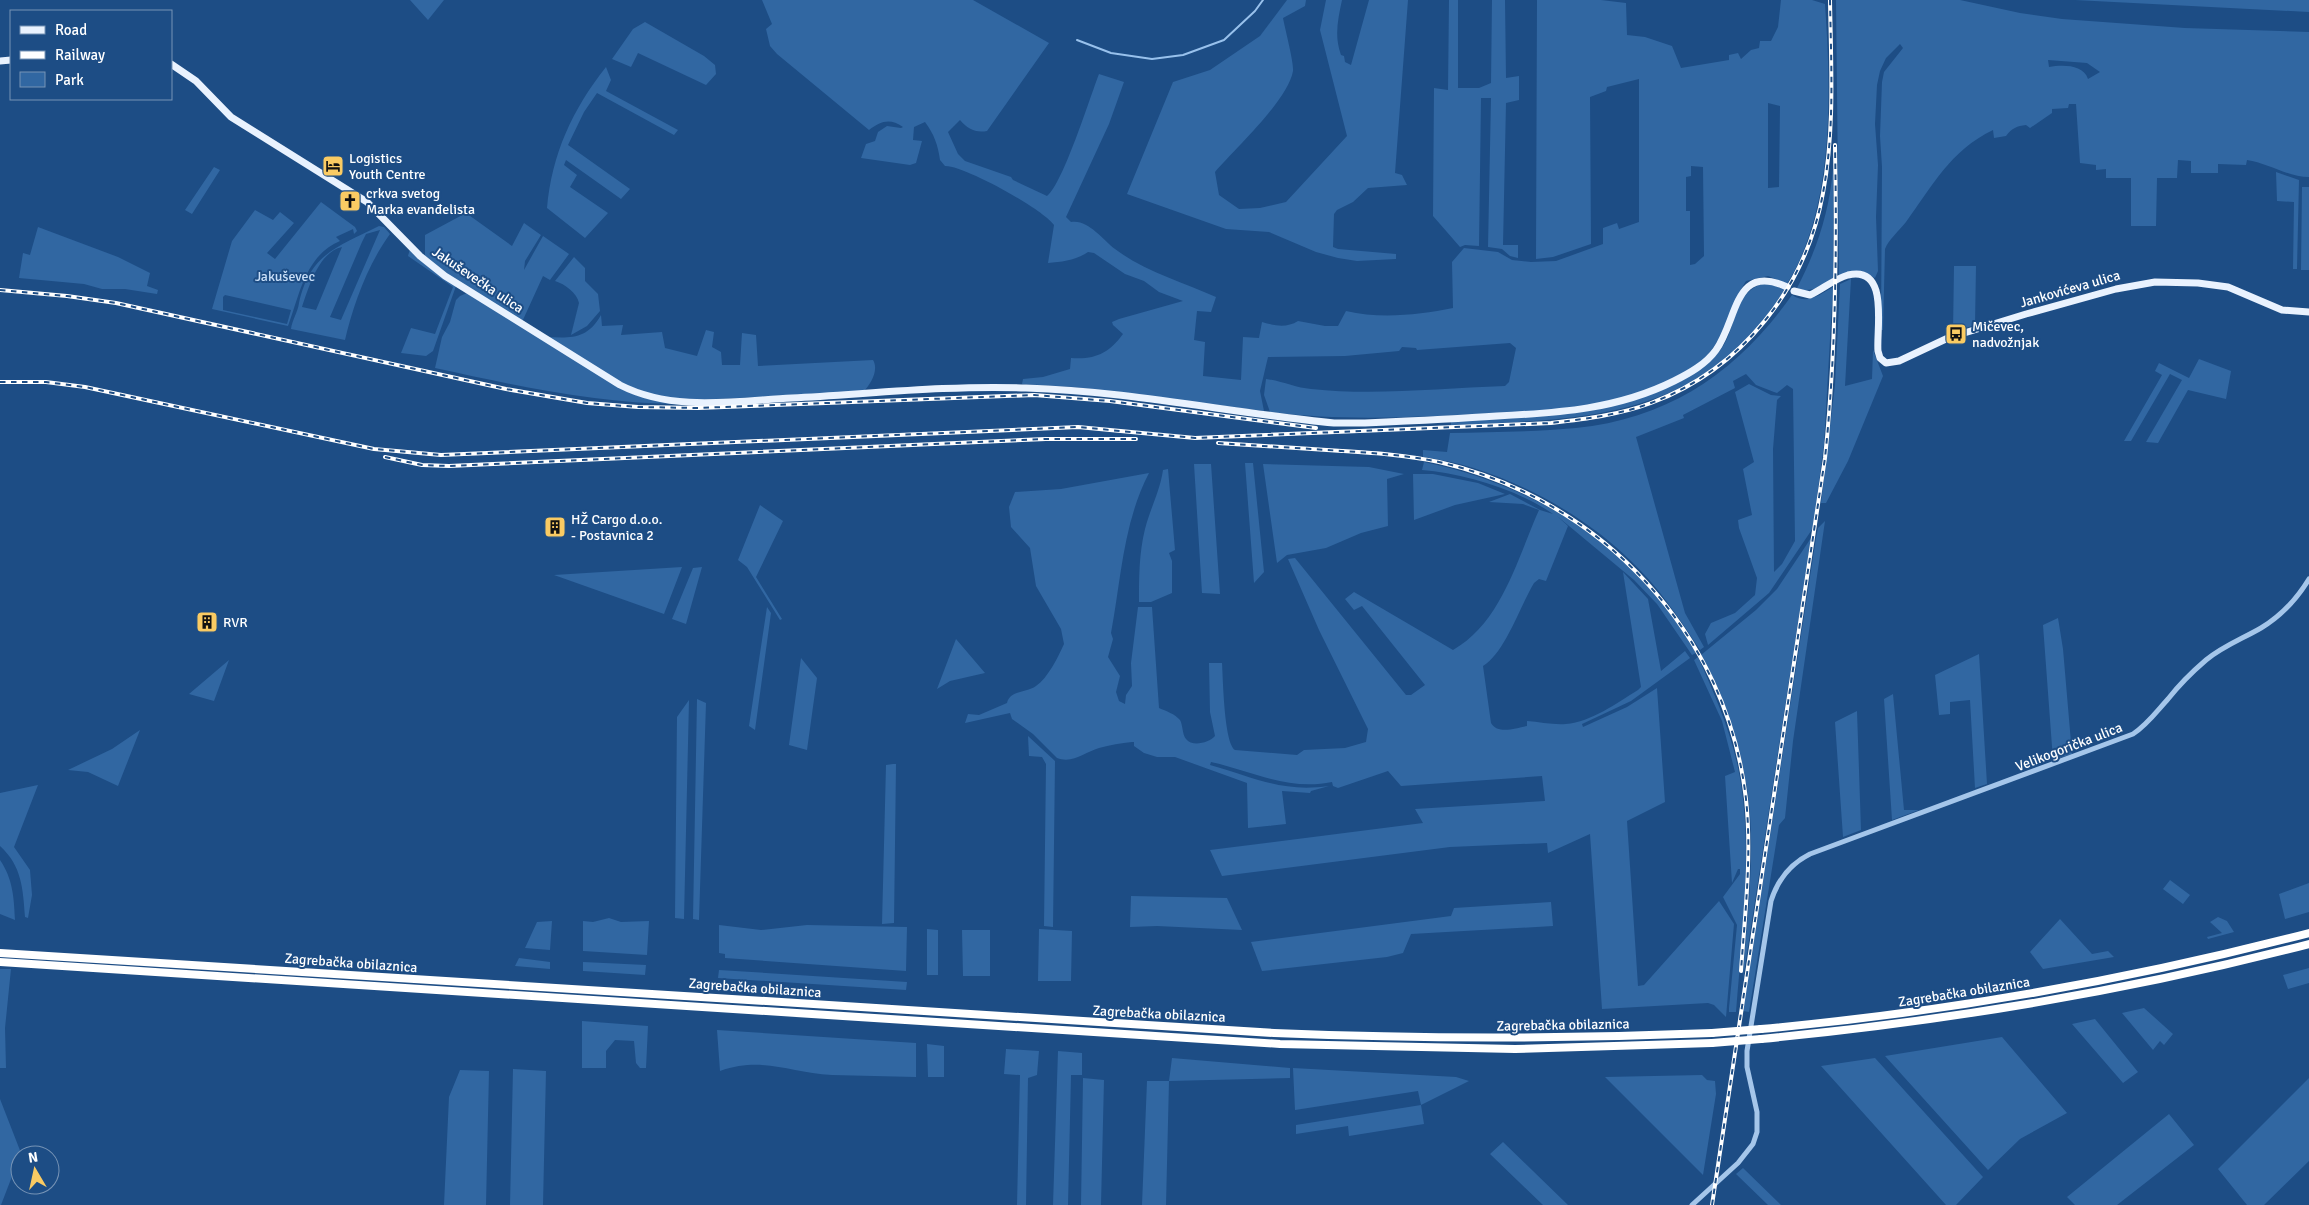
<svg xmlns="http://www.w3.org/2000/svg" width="2309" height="1205" font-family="Signika,sans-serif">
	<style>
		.green { fill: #3167a2; fill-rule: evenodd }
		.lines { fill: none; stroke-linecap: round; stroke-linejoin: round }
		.stream { stroke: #98c1ec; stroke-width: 2 }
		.minor { stroke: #a5c6ea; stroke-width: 5 }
		.major { stroke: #e9f2fe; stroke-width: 7 }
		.highway { stroke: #fff; stroke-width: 8 }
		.rail-casing { stroke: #fff; stroke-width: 4 }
		.rail { stroke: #1d4d85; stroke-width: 2; stroke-dasharray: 5.5; stroke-linecap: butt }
		.highway-bridge { stroke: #fff; stroke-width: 8 }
		.labels { text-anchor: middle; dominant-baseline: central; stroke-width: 4; stroke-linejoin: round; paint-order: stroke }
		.poi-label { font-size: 14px; fill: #fff; stroke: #1d4d85; text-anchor: start }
		.park-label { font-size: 14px; fill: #c9dff8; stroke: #1d4d85 }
		.street-label { font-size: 14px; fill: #fff; stroke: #1d4d85 }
	</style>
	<rect width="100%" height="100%" fill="#1d4d85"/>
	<path class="green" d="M410 0H444L428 20Z
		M762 0H973L1049 43 987 131C975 133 968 129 960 120L948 132 958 154 965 161 1011 177 1013 180 1047 196C1063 184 1090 97 1099 74L1124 82 1109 124 1066 217 1071 222C1088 219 1102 239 1115 249 1144 271 1182 282 1216 297L1211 312 1197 311 1194 340 1205 342 1203 376 1241 380 1243 337 1259 338 1262 322C1275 326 1287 328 1298 321L1325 326H1338L1346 311C1380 319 1419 315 1453 308L1452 262 1464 248 1498 252 1512 260 1531 262 1556 261 1603 244V228L1617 223 1619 229 1639 222V79L1607 87 1606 91 1590 97 1591 244 1553 257 1536 259 1537 0H1601L1626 3 1627 35 1645 37 1672 46 1681 68 1729 60V55L1738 53 1741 59 1751 50 1759 48 1760 41H1771L1778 27 1781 0H1812L1825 4C1831 91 1835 207 1787 284L1768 276 1746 281C1729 307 1725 342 1700 362 1635 413 1537 411 1459 415 1395 418 1334 420 1270 412L1264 395 1266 379C1282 381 1296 388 1311 389 1376 396 1440 388 1505 386L1509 382 1516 348 1510 343 1417 350 1416 348 1402 347 1399 351 1345 356 1268 357 1260 391 1264 411 1074 387 1022 384 1023 379 1043 377 1070 369 1071 358C1095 360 1109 353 1123 334L1113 325 1112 322 1119 319 1183 301 1159 292 1144 281 1125 274 1094 253 1088 252C1076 260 1062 262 1048 263L1054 225C1043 209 963 165 945 166L940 160C938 145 934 134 925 122L914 127 913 140 922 141 916 163 910 165 861 158 866 144 875 141 878 132 887 126 901 128 903 127C890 118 881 121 869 130L777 54 770 46 766 29 772 24ZM1768 103 1780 106 1779 187 1768 188ZM1691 166 1703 167 1704 256 1695 264 1690 265V211H1686V177L1691 176Z
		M1287 0H1306L1305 6 1283 18C1285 29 1294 63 1293 71 1288 100 1235 149 1215 172L1219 195 1239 209 1260 208 1286 202 1347 136 1320 30 1326 0H1342C1338 19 1334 36 1341 55L1344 56 1345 62 1351 65 1369 0H1408L1395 173 1402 175 1407 185 1368 188 1353 202 1337 210 1334 214 1333 247 1338 249 1396 254V259L1357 261 1338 258 1316 252 1269 232 1226 229 1127 194 1173 82 1210 70 1260 36Z
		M1449 0H1458V88H1479L1491 83 1492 0H1505L1506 78 1519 76V100L1506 103 1503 245H1518V258L1510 256 1502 249 1488 247 1491 98H1481L1479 246 1465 245 1460 247 1433 216 1434 88 1448 90Z
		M1836 0H1960L2020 13 2062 19 2185 28 2309 32V177C2288 177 2268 163 2247 160L2246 165 2218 164V173H2191V161L2178 160 2177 178H2157L2156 226H2131V178H2106V169L2096 170V165L2080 163 2076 104H2069L2068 108 2052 109V113L2030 128 2026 125C2017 126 2012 128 2006 136L1994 138 1993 130C1950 151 1933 185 1906 222 1899 231 1889 239 1885 249L1883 330H1881L1882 167 1880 136 1882 82 1884 72 1903 48 1900 44 1886 58 1880 71 1877 85 1875 124 1878 165 1876 217 1878 271 1875 278 1861 271 1839 276ZM2048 60 2087 63 2100 72 2088 79C2083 64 2062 65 2049 67Z
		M2075 0H2309V12Z
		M645 22 704 56 715 65 716 74 706 85 638 53 631 67 612 59 633 29Z
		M606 67 611 80 606 91 678 130 674 135 597 93 584 112 568 145 630 189 621 199 566 160 564 165 577 175 570 187 608 213 585 238 547 208C552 154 572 110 606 67Z
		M214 167 220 170 192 214 185 210Z
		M1833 169V278C1823 286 1809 294 1797 288 1817 249 1829 213 1833 169Z
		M2276 172 2299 180 2297 269H2293L2294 202 2277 201Z
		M2302 187H2309V270H2301Z
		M321 202 355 227 357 231 354 234 353 229 351 230 338 236 336 237 340 241C305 256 300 294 288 326L212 309 232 241 255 210 273 220 280 212 294 223 267 253 275 259ZM225 295 291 310 287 324 223 310V297Z
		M466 213 512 246 524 223 541 235 525 261 524 270 543 236 569 254 550 280 543 276 522 322 453 278 425 256V235Z
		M379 226 384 227 390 234C368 264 353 305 345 340L291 329C292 320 298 312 299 303 310 253 338 247 379 226ZM380 230 341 320 330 317 362 242 366 234ZM342 247 316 310 302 307C309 286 319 252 342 247Z
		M38 227 118 257 150 273 147 286 158 290 157 294 125 289H102L84 284 19 278 23 253 30 255Z
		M410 249 456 286 433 351 426 356 401 353 411 328 435 334 453 287 408 256Z
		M574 257 585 268V281L598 294 600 311 587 326 571 335 579 303C577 293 565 284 555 281Z
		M1954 266H1976L1975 325 1953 332Z
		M1851 279 1845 386 1872 379 1873 350 1883 376 1848 461 1826 503H1821L1835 385 1840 284Z
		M1765 283 1785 289C1702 420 1589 419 1451 425V421C1532 416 1617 420 1687 374 1697 368 1708 363 1716 355 1739 333 1729 293 1765 283Z
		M1833 287 1824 444 1813 528 1769 593 1708 645 1705 634 1711 623 1735 613 1755 595 1757 578 1739 528 1738 520 1752 515 1743 469 1754 462 1735 392 1749 384 1771 395 1781 396 1777 400 1773 449 1774 572 1782 564 1795 541 1793 389 1787 385 1777 393 1774 392 1756 385 1746 374 1733 381 1735 388 1683 415 1684 418 1636 437 1685 613 1704 647 1700 650C1680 619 1659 588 1632 562 1580 510 1496 466 1423 457V450L1447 452 1450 433C1492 432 1534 432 1576 428 1671 418 1738 371 1792 295 1808 305 1819 295 1833 287Z
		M467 293 578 362 657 401 683 404C597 404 518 386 435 368L442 337 450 322 456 300 460 296Z
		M601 315 602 326 623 325 621 335 662 332 665 348 697 356 706 330 714 332 712 347 721 352 722 365H740L742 333 756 335 758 366 873 360C879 370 871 384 863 392L693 400 655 396 623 384 546 337C570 338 587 340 601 315Z
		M2199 359 2231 371 2226 399 2188 390 2158 443 2146 442 2182 380 2170 374 2131 441H2124L2162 375 2155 371 2159 363 2189 378Z
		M1424 462C1519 482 1600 526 1662 602 1675 618 1685 636 1696 653L1692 655 1657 604 1634 580 1557 516 1568 526 1546 581 1539 579 1534 583C1520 606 1505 653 1483 666L1491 723C1498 735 1516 728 1527 726V721C1540 722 1553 725 1566 724 1591 722 1617 703 1638 690L1641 687 1623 572 1648 599 1661 671 1685 651 1690 658 1631 701 1582 724 1583 727 1627 707 1657 688 1665 802 1627 821 1638 986 1644 985 1719 901 1734 924 1726 1017 1714 1005 1708 1003 1602 1009 1590 834 1548 853 1547 843 1450 847 1222 876 1210 850 1423 823 1415 809 1545 801 1542 776 1401 786 1388 771 1338 788 1333 786 1332 782C1288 791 1252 771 1211 762L1210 765C1254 777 1281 793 1329 786L1311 791 1310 793 1282 791 1286 824 1248 828 1247 783 1175 757H1157L1144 753 1134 746V742H1132C1121 743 1110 745 1099 748 1085 752 1073 764 1057 758L1033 734 1012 719 1010 713 965 723 968 714 979 715 1007 703C1010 690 1026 693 1036 686 1048 678 1058 657 1064 644L1061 629 1036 586 1030 548 1011 527 1009 507 1015 492 1061 489 1149 473C1123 523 1121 580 1111 633L1113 639 1108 657 1120 676 1116 692 1119 701 1125 704 1126 695 1132 686 1131 663 1138 607H1152L1159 708C1166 711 1175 714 1180 720 1183 725 1182 734 1186 739 1192 747 1209 743 1215 736L1210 712 1209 663H1222C1223 678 1224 743 1235 750L1297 755 1304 750 1345 748 1366 742 1368 729 1319 630 1288 559 1295 558 1406 695H1411L1425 685 1362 606 1354 610 1345 599 1354 592 1453 650C1502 622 1517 559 1539 510L1523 504 1489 502 1510 494 1540 510 1553 514C1519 490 1463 473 1422 470Z
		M1245 463H1253L1264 572 1254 583Z
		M1194 464H1211L1220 594 1202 593Z
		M1263 464 1369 467 1404 474 1387 479 1388 526 1361 533 1326 548 1287 555 1277 563Z
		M1168 469 1175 550 1169 553 1172 561V593L1151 602H1139C1139 578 1139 553 1145 529 1150 509 1160 491 1163 470Z
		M1413 474H1433L1478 483 1505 494 1455 505 1414 520Z
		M760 505 783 521 756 577 782 619 780 620 747 567 738 560Z
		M1825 521 1793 741 1785 818 1779 825 1749 1012 1743 1011 1816 538 1818 528Z
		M1811 538 1743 979C1746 925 1754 869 1750 815 1746 758 1727 705 1701 655L1756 610 1777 589Z
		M682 567 664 614 554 575Z
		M702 567 686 624 672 619 693 568Z
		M767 607 771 613 755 730 749 726Z
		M2058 618 2063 649 2072 754 2053 760 2043 625Z
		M956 639 985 673 950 681 937 689Z
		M1979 654 1987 784 1975 788 1970 700 1950 702V714L1939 715 1935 675Z
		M1698 657C1714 693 1730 729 1738 768 1754 842 1742 936 1736 1012H1729V1008L1737 925 1723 897 1740 874V869H1738L1732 883 1725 776 1735 772 1722 721 1694 660Z
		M801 658 817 678 807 750 789 745Z
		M229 660 214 701 189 694Z
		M1893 694 1904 810H1919L1892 820 1884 699Z
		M697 699 706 703 699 920 693 919Z
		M689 700 684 919 675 918 677 717Z
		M1857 711 1861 830 1843 837 1835 722Z
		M140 730 118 786 88 772 68 770 112 749Z
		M1028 736 1055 761 1053 927 1044 926 1046 764 1042 757 1029 756Z
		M893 764H896L894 923 882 924 886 765Z
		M38 785 14 847 30 870 32 895 28 918 25 917C23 889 22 866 0 846V793Z
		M0 860C13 879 14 898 15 920L0 914Z
		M2170 880 2190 895 2183 904 2163 889Z
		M2309 883V912L2285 919 2279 894Z
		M1131 896 1227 898 1242 930 1157 926 1130 927Z
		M1551 902 1553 926 1411 934 1403 953 1387 957 1262 971 1251 942 1451 916 1454 908Z
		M2218 917 2227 921 2234 932 2208 939 2207 937 2222 933 2210 922Z
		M609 918 621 922 649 921 647 955 583 951V921L593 922Z
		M2060 919 2092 954 2108 951 2114 957 2043 969 2030 952Z
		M552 921 550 950 525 948 537 922Z
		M719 925 761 930 807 925 907 927 906 971 725 958V954L719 953Z
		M927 929 938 930V975H927Z
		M1039 929 1072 931 1071 981H1038Z
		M962 930H990V976H963Z
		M519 958 550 962V969L515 966Z
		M583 962 646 965 645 975 583 971Z
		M2309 968V983L2288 989 2283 975Z
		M0 969H11L5 1028 6 1068H0Z
		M719 970 907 982 906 990 718 978Z
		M2144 1008 2173 1034 2164 1045 2160 1041 2153 1050 2122 1013Z
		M2095 1019 2138 1072 2123 1083 2072 1024Z
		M582 1021 648 1026 646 1068H640L636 1063 634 1041 615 1040 606 1051V1068H582Z
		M717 1030 916 1043V1077C888 1076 860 1076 832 1075 789 1073 764 1056 720 1071Z
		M2002 1037 2067 1113 2020 1139 1988 1170 1885 1056Z
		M927 1044 944 1046V1077H928Z
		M1006 1049 1039 1051 1037 1075 1028 1078 1026 1205H1017L1020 1075 1004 1074Z
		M1058 1051 1082 1053V1075H1071L1068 1205H1053Z
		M1172 1058 1290 1068V1078L1169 1081 1166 1205H1142L1147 1081H1169Z
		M1875 1058 1983 1177 1956 1205H1946L1821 1066Z
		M1293 1068 1456 1077 1469 1081 1421 1105 1424 1124 1349 1136 1348 1126 1296 1134V1125L1421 1105 1418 1091 1295 1110Z
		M513 1069 546 1071 543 1205H510Z
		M460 1070 489 1071 486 1205H444L449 1097Z
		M1702 1075 1707 1080 1715 1081 1716 1094 1703 1175 1605 1077Z
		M1083 1078 1104 1080 1101 1205H1081Z
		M2309 1078V1161L2264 1205H2247L2218 1169Z
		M0 1099 21 1153 1 1205H0Z
		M2169 1114 2194 1145 2117 1205H2075L2067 1197Z
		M1503 1142 1568 1205H1543L1490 1154Z
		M1743 1168 1781 1205H1768L1736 1174Z"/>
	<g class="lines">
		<path class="stream" d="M1077 40 1111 53 1152 59 1183 55 1224 40 1255 11 1263 0"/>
		<path class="minor" d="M1692 1205 1738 1163 1753 1144 1757 1132V1112L1747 1067V1051L1771 901C1778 879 1790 864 1810 854L2133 734C2147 725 2157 711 2168 699 2179 685 2192 672 2206 660 2223 646 2242 639 2261 628 2281 616 2298 597 2309 579"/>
		<path class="major" d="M0 61 11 60
			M171 64 196 81 231 117 367 202 420 256 445 276 620 385C673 412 734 401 792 398 869 394 948 385 1026 388 1129 391 1232 413 1334 423H1365C1409 421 1453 419 1497 416 1559 413 1618 409 1674 381 1690 373 1706 364 1716 350 1738 319 1734 262 1787 287
			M1794 291 1810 295C1823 289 1834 279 1848 275 1890 265 1876 329 1878 351L1880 358 1886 363 1899 361 1948 338 2026 314 2116 289 2155 282 2198 283 2228 287 2282 310 2309 312"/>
		<path class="highway" d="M0 953 1274 1033C1421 1039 1566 1039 1712 1033
			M0 962 1280 1044 1515 1049 1712 1043
			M1761 1029C1947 1012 2129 980 2309 933
			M1761 1039C1947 1021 2129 991 2309 944"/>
		<g class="rail-casing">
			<path id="rail" d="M0 290 67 296 116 303 506 389 587 403 638 407 698 408 1034 395 1110 401 1316 428
				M0 382H46L85 387 374 449 441 455 1078 427 1195 438 1551 423C1585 419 1619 415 1651 403 1742 369 1806 288 1823 193 1835 130 1831 64 1830 0
				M1218 443C1260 446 1301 448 1342 451 1374 453 1407 455 1439 462 1600 499 1727 632 1746 799 1752 855 1745 914 1741 971
				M385 457 422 465 449 466 1046 439H1136
				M1712 1205 1825 458C1836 353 1837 250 1835 145"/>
		</g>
		<use href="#rail" class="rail"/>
		<path class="highway-bridge" d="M1712 1033 1761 1029
			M1712 1043 1761 1039"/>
	</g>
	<defs>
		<g id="hotel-square" transform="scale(1.125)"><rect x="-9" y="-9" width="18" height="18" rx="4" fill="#facb63" stroke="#1d4d85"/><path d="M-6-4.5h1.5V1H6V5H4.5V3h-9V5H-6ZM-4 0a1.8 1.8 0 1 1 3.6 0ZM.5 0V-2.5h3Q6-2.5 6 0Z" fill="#111"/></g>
		<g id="church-square" transform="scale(1.125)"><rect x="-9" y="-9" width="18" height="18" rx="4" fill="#facb63" stroke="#1d4d85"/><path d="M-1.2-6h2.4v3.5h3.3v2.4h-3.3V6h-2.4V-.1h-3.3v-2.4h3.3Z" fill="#111"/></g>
		<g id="bus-square" transform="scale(1.125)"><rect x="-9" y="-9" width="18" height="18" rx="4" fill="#facb63" stroke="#1d4d85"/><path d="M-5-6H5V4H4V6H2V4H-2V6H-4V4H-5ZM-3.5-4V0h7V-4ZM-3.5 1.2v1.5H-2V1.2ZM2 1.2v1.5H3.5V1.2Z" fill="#111"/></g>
		<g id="building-square" transform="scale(1.125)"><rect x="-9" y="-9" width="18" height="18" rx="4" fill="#facb63" stroke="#1d4d85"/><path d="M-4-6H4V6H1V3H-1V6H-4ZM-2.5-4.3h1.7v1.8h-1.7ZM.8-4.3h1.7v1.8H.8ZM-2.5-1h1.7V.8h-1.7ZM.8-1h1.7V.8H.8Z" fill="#111"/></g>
	</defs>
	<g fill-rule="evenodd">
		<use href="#hotel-square" x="333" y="166"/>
		<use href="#church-square" x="350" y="201"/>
		<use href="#bus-square" x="1956" y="334"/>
		<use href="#building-square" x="555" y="527"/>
		<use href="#building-square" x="207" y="622"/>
	</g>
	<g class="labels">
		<g class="poi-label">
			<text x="349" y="158">Logistics<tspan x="349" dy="16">Youth Centre</tspan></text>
			<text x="366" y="193">crkva svetog<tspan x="366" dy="16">Marka evanđelista</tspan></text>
			<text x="1972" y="326">Mičevec,<tspan x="1972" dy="16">nadvožnjak</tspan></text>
			<text x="571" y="519">HŽ Cargo d.o.o.<tspan x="571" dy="16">- Postavnica 2</tspan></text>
			<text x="223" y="622">RVR</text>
		</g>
		<g class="park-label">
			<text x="285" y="276">Jakuševec</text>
		</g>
		<g class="street-label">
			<text transform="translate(478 280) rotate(34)">Jakuševečka ulica</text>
			<text transform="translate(2070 289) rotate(-16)">Jankovićeva ulica</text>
			<text transform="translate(2069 747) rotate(-21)">Velikogorička ulica</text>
			<text transform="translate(351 963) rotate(4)">Zagrebačka obilaznica</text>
			<text transform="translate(755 988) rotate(4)">Zagrebačka obilaznica</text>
			<text transform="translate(1964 992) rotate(-9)">Zagrebačka obilaznica</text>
			<text transform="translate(1159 1014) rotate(3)">Zagrebačka obilaznica</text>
			<text transform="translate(1563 1025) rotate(-1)">Zagrebačka obilaznica</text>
		</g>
	</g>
	<rect x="10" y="10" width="162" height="90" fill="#1d4d85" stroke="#7794b6"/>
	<rect x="20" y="26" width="25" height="8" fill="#e9f2fe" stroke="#7794b6"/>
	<text x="55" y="35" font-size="15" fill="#ffffff">Road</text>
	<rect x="20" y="51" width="25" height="8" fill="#ffffff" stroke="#7794b6"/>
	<text x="55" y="60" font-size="15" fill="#ffffff">Railway</text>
	<rect x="20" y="72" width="25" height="15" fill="#3167a2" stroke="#7794b6"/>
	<text x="55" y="85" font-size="15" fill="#ffffff">Park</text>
	<g transform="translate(35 1170) rotate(351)"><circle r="24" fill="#1d4d85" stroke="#7794b6"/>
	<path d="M0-4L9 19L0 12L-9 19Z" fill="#facb63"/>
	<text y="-8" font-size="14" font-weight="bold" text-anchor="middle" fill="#ffffff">N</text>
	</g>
</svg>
